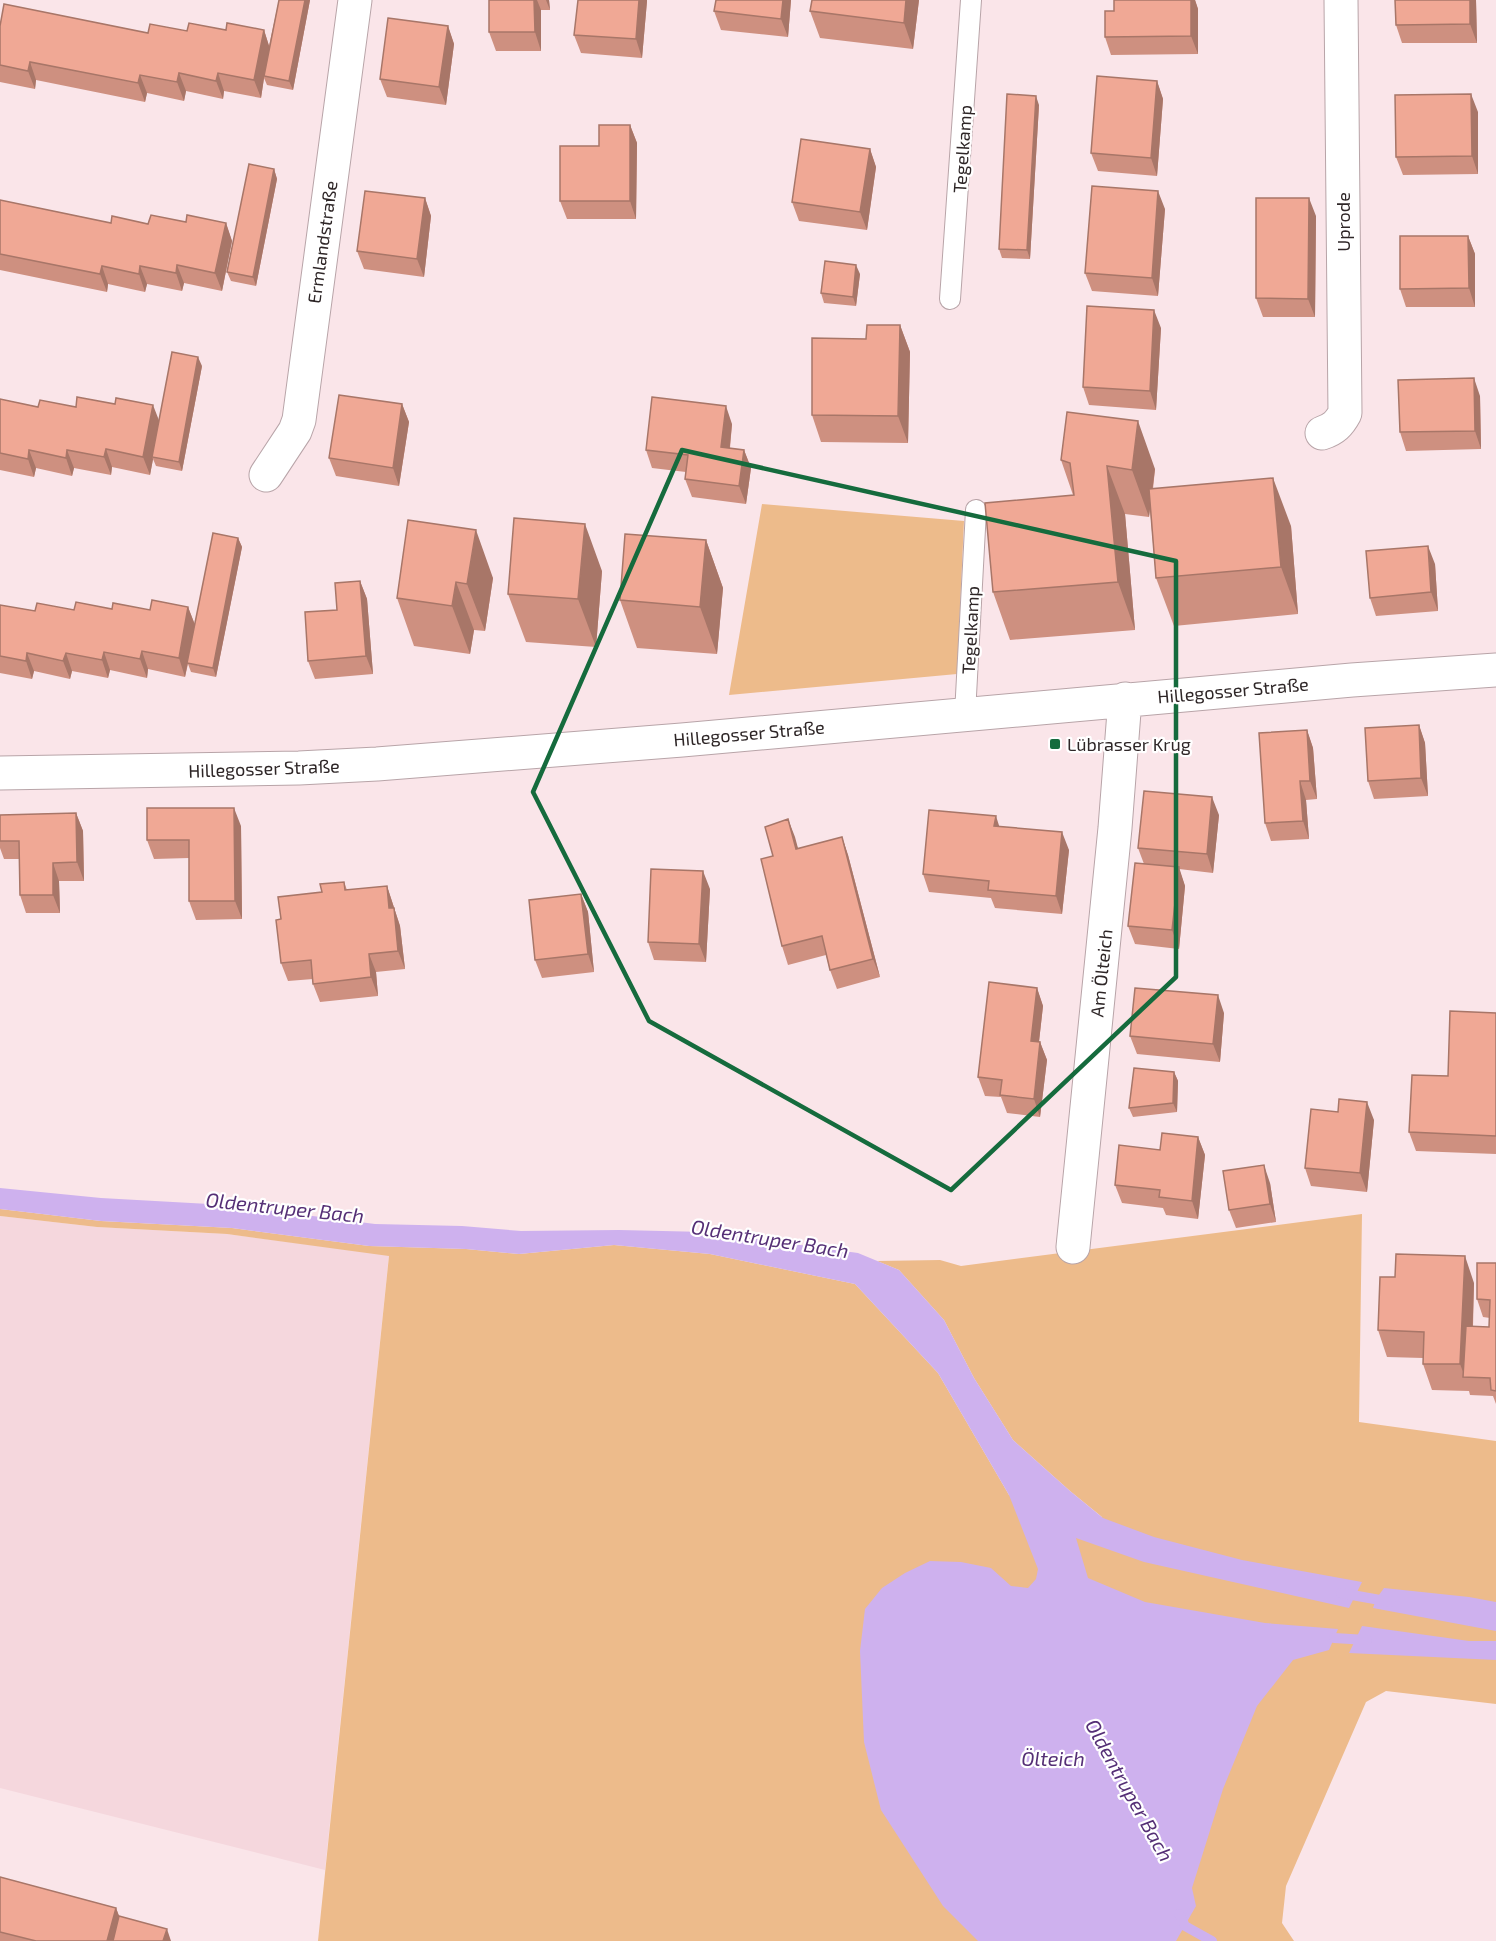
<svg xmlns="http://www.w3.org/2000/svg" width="1496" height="1941" font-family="'Exo 2',sans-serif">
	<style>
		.built { fill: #f5d7dd }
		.green { fill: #edbb8b }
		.water { fill: #ceb1ee }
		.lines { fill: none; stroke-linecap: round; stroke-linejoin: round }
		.stream { stroke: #ceb1ee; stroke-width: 10 }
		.lane-casing { stroke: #b8a4a8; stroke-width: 22 }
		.street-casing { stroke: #b8a4a8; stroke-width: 35 }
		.lane { stroke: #fff; stroke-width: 20 }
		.street { stroke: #fff; stroke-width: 33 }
		.wall { fill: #ce9080 }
		.shaded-wall { fill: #a87668 }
		.building { fill: #f0a895; stroke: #a87668; stroke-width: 1.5 }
		.marked { fill: none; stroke: #156b3d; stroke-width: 4.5; stroke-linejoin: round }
		.poi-dot { fill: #156b3d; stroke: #fff; stroke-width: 2 }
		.labels { text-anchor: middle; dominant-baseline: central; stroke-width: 4.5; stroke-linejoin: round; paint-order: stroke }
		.street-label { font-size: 18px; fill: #2e2627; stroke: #fff }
		.poi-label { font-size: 18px; fill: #2e2627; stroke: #fff; text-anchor: start }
		.water-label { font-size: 20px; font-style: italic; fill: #552f76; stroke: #fff }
	</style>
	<rect width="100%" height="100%" fill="#fae5e9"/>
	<path class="built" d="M0 1216 97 1227 227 1234 389 1255 325 1870 0 1788Z"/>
	<path class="green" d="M762 504 964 521 957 674 729 695Z
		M0 1209 101 1221 232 1228 369 1246 466 1249 519 1254 614 1245 710 1254 855 1284 938 1373 1009 1495 1102 1517 1070 1491 1013 1440 974 1378 944 1320 899 1270 877 1261 940 1260 961 1266 1362 1214 1359 1422 1496 1441V1704L1386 1691 1366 1702 1286 1886 1282 1923 1294 1941H318L389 1256 227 1234 97 1227 0 1216Z"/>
	<path class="water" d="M0 1188 101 1198 227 1205 375 1224 462 1226 521 1231 619 1230 706 1232 858 1253 899 1270 944 1320 974 1378 1013 1440 1070 1491 1103 1518 1154 1537 1242 1560 1362 1582 1349 1608 1144 1562 1076 1538 1088 1578 1145 1602 1265 1623 1338 1629 1329 1650 1293 1660 1257 1706 1223 1789 1192 1888 1196 1906 1176 1941H978L943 1906 881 1810 864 1742 860 1651 865 1609 882 1588 905 1573 930 1561 961 1562 991 1568 1011 1586 1028 1588 1036 1579 1038 1569 1009 1495 938 1373 855 1284 710 1254 614 1245 519 1254 466 1249 369 1246 232 1228 101 1221 0 1209Z
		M1384 1588 1469 1597 1496 1602V1631L1373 1608 1376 1599Z
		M1362 1626 1469 1641H1496V1660L1349 1653Z"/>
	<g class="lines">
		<path class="stream" d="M1341 1593 1391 1602
			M1334 1638 1367 1640
			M1179 1914 1185 1926 1212 1941"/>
		<g class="lane-casing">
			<path id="lane" d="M950 299 971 0
				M965 714 976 510"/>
		</g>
		<g class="street-casing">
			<path id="street" d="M1322 433C1334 429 1339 424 1345 413L1341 0
				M266 475 295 431 299 420 355 0
				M0 773 299 768 377 764 682 740 1352 680 1496 670
				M1073 1247 1115 828 1125 699"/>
		</g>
		<use href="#lane" class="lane"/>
		<use href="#street" class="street"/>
	</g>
	<path class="wall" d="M279 0H310L293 90 267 85 264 78 261 98 224 91 223 99 186 91 184 101 147 93 145 102 36 80 35 89 0 82V26L148 33 226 30H264L269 46Z
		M489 0H549L550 10H541V51H496L489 32Z
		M716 0H791L788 37 721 30 714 11Z
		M812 0H919L913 49 820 38 810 11Z
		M1114 0H1195L1198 9V54L1111 55 1105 37 1114 11Z
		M1395 0H1476L1477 43H1402L1396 25Z
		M647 1 642 58 581 53 574 35Z
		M448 26 454 44 446 105 387 97 380 79Z
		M1157 81 1163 99 1157 176 1098 171 1091 153Z
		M1039 105 1030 259 1002 258 999 249Z
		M1478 112V174L1403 175 1396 157Z
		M630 125 637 143 636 219H567L560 201 599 146Z
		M870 149 876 167 867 230 799 221 792 202Z
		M274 169 277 179 256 286 231 281 227 272Z
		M425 198 431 216 424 277 364 269 357 251Z
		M0 200 111 223H226L232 241 222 291 184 283 182 291 147 284 145 292 108 284 107 292 0 270Z
		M1165 209 1158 296 1092 291 1085 273Z
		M1316 216 1315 317H1263L1256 298Z
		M1468 236 1475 254V307H1406L1400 289Z
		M860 274 856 306 824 303 821 293Z
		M900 325 910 352 908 443 821 442 812 415 866 339Z
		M1161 328 1156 410 1089 405 1083 387Z
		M202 366 182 471 156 466 153 459 150 475 112 467 111 475 74 468 72 476 36 468 34 477 0 470V399L38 407 159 421Z
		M1480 396 1481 449 1406 451 1400 432Z
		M402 404 409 422 399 486 336 476 329 458Z
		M732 424 730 448 744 450 751 468 746 504 692 497 685 479 686 472 652 468 646 450Z
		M1061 460 1155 469 1153 489 1291 526 1298 614 1174 626 1156 578 1150 509 1149 517 1125 514 1135 630 1010 640 993 592 1073 495Z
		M408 520 493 578 485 631 474 630 470 654 414 646 397 598Z
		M238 538 242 547 216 677 191 672 188 664 185 677 148 669 147 678 110 670 108 678 72 671 70 679 34 671 32 679 0 673V605L35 611 112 609 150 610 188 607 195 625Z
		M706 540 723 588 717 654 637 648 620 600Z
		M1435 564 1438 611 1376 616 1370 598Z
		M602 571 596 647 526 642 508 594Z
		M360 581 367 599 373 674 315 679 308 661 337 610Z
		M1419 725 1425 743 1428 796 1374 799 1368 781Z
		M1307 730 1313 748 1317 799 1306 800 1309 839 1271 841 1265 823Z
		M76 813 83 831 84 881H59L60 913H26L20 895 19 859H4L0 848V815Z
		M1219 815 1213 873 1179 869 1185 886 1179 949 1135 944 1128 926 1144 864 1138 848Z
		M788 819 798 849 842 837 848 855 880 977 837 989 830 970 826 955 788 965 782 946 773 856Z
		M241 826 242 919 196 920 189 901V858L154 859 147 840Z
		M999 826 1069 850 1062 914 995 908 991 898 929 892 923 874Z
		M344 882 347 890 387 886 400 926 405 969 376 972 378 996 320 1002 313 984V979L288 981 281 963V919L322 892Z
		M710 889 706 962 654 960 648 942Z
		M581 894 588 912 594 972 542 978 535 960Z
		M1037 988 1043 1006 1039 1042H1040L1047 1060 1040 1117 1007 1113 1001 1097 985 1096 978 1077Z
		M1224 1013 1220 1062 1137 1054 1130 1036Z
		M1496 1013V1154L1416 1151 1409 1132 1448 1076Z
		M1174 1072 1178 1081 1177 1112 1133 1117 1129 1108Z
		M1338 1112 1374 1120 1367 1192 1311 1186 1305 1168Z
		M1198 1137 1205 1155 1198 1219 1166 1215 1163 1208 1122 1203 1115 1185 1160 1150Z
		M1270 1183 1276 1222 1236 1228 1229 1210Z
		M1496 1263V1404L1493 1396 1470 1395 1469 1391 1432 1390 1423 1364V1358L1387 1357 1378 1330 1474 1283 1473 1327H1489L1490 1318 1483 1317 1477 1299Z
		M0 1877 116 1908 119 1916 163 1941H0Z"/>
	<path class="shaded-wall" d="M305 0H310L293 90 289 81Z
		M534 0H537L541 10V51L535 32Z
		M546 0H549L550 10Z
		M639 0H647V1L642 58 636 39Z
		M783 0H791L788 37 781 19Z
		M906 0H919L913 49 904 23Z
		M1191 0H1195L1198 9V54L1191 36Z
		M1470 0H1476L1477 43 1470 24Z
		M448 26 454 44 446 105 439 87Z
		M264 30 270 49 264 76V78L261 98 254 80Z
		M30 62 36 80 35 89 28 71Z
		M179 73 186 91 184 101 177 82Z
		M218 73 224 91 223 99 216 81Z
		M140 75 147 93 145 102 138 83Z
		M1157 81 1163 99 1157 176 1151 158Z
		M1471 94 1478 112V174L1472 156Z
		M1036 96 1039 105 1030 259 1027 250Z
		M630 125 637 143 636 219 630 201Z
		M870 149 876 167 867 230 860 212Z
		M274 169 277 179 256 286 253 277Z
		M1158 191 1165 209 1158 296 1152 278Z
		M425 198 431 216 424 277 417 259Z
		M1309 198 1316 216 1315 317 1308 299Z
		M226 223 232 241 222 291 215 273Z
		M1468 236 1475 254V307L1469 288Z
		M177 265 184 283 182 291 176 273Z
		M856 265 860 274 856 306 853 297Z
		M102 266 108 284 107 292 100 274Z
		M140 266 147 284 145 292 139 274Z
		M1154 310 1161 328 1156 410 1150 391Z
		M900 325 910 352 908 443 898 416Z
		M198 357 202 366 182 471 179 462Z
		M1474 378 1480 396 1481 449 1475 431Z
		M402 404 409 422 399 486 393 468Z
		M153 405 160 423 152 457 153 459 150 475 143 457Z
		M726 406 732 424 728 465 721 447Z
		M1138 421 1155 469 1149 517 1132 470Z
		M106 449 112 467 111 475 104 457Z
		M29 450 36 468 34 477 28 459Z
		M67 450 74 468 72 476 66 458Z
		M744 450 751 468 746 504 739 486Z
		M1107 466 1125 514 1135 630 1118 582Z
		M1273 478 1291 526 1298 614 1281 567Z
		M585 524 602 571 596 647 578 599Z
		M476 530 493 578 485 631 467 584Z
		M238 538 242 547 216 677 213 668Z
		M706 540 723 588 717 654 700 607Z
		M1428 546 1435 564 1438 611 1431 592Z
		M360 581 367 599 373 674 366 656Z
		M456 582 474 630 470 654 452 606Z
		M188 607 195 625 185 677 179 658Z
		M142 651 148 669 147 678 140 659Z
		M104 652 110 670 108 678 102 660Z
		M27 653 34 671 32 679 26 661Z
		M66 653 72 671 70 679 63 661Z
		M1419 725 1425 743 1428 796 1421 778Z
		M1307 730 1313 748 1317 799 1310 781Z
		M1300 781 1306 800 1309 839 1303 821Z
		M1212 797 1219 815 1213 873 1207 854Z
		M234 808 241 826 242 919 235 901Z
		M76 813 83 831 84 881 77 862Z
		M996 816 1002 835 994 826Z
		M788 819 795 837 803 867 796 849Z
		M1062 832 1069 850 1062 914 1056 896Z
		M842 837 848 855 880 977 873 959Z
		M53 863 59 881 60 913 53 895Z
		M1179 867 1185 886 1179 949 1172 930Z
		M703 871 710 889 706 962 699 944Z
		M387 886 400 926 405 969 398 951 389 908Z
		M581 894 588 912 594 972 588 954Z
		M369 954 376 972 378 996 371 977Z
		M1037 988 1043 1006 1037 1059 1031 1041Z
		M1218 995 1224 1013 1220 1062 1213 1044Z
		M1040 1042 1047 1060 1040 1117 1034 1099Z
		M1174 1072 1178 1081 1177 1112 1173 1103Z
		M1367 1102 1374 1120 1367 1192 1360 1173Z
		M1198 1137 1205 1155 1198 1219 1192 1201Z
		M1264 1165 1270 1183 1276 1222 1270 1204Z
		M1465 1256 1474 1283 1471 1377H1465L1460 1364Z
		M116 1908 126 1934 124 1941H107Z
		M167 1929 171 1941H163Z"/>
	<path class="building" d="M279 0H305L289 81 264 76Z
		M489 0H534L535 32H489Z
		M578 0H639L636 39 574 35Z
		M716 0H783L781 19 714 11Z
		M812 0H906L904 23 810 11Z
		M1114 0H1191V36L1105 37V11H1114Z
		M1395 0H1470V24L1396 25Z
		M4 4 148 33 150 24 187 31 189 23 226 30 227 23 264 30 254 80 218 73 216 81 179 73 177 82 140 75 138 83 30 62 28 71 0 65V26Z
		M388 18 448 26 439 87 380 79Z
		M1097 76 1157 81 1151 158 1091 153Z
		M1007 94 1036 96 1027 250 999 249Z
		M1471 94 1472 156 1396 157 1395 95Z
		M599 125H630V201H560V146H599Z
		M801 139 870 149 860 212 792 202Z
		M249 164 274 169 253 277 227 272Z
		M1092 186 1158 191 1152 278 1085 273Z
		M365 191 425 198 417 259 357 251Z
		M1256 198H1309L1308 299 1256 298Z
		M0 200 111 223 112 216 148 224 151 215 186 222 187 215 226 223 215 273 177 265 176 273 140 266 139 274 102 266 100 274 0 254Z
		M1400 236H1468L1469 288 1400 289Z
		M825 261 856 265 853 297 821 293Z
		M1087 306 1154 310 1150 391 1083 387Z
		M867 325H900L898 416 812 415V338L866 339Z
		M172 352 198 357 179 462 152 457Z
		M1474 378 1475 431 1400 432 1398 380Z
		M339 395 402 404 393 468 329 458Z
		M77 397 115 404 116 398 153 405 143 457 106 449 104 457 67 450 66 458 29 450 28 459 0 453V399L38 407 40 400 76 407Z
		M652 397 726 406 721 447 744 450 739 486 685 479 688 455 646 450Z
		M1067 412 1138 421 1132 470 1107 466 1118 582 993 592 985 503 1074 495 1070 463 1061 460Z
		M1273 478 1281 567 1156 578 1149 489Z
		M514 518 585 524 578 599 508 594Z
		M408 520 476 530 467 584 456 582 452 606 397 598Z
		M213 533 238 538 213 668 187 663Z
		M625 534 706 540 700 607 620 600Z
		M1428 546 1431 592 1370 598 1366 551Z
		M360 581 366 656 308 661 305 612 337 610 335 583Z
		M152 600 188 607 179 658 142 651 140 659 104 652 102 660 66 653 63 661 27 653 26 661 0 656V605L35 611 37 603 74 610 76 602 112 609 113 603 150 610Z
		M1419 725 1421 778 1368 781 1365 728Z
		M1307 730 1310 781H1300L1303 821 1265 823 1259 733Z
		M1144 791 1212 797 1207 854 1138 848Z
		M147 808H234L235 901H189V840H147Z
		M929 810 996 816 994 826 1062 832 1056 896 988 890 989 881 923 874Z
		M76 813 77 862 53 863V895H20L19 841H0V815Z
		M788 819 796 849 842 837 873 959 830 970 822 936 782 946 761 859 773 856 765 827Z
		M1135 863 1179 867 1172 930 1128 926Z
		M651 869 703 871 699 944 648 942Z
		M344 882 345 890 387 886 389 908H394L398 951 369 954 371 977 313 984 311 960 281 963 276 920 281 919 278 897 322 892 320 884Z
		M581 894 588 954 535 960 529 900Z
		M989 982 1037 988 1031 1041 1040 1042 1034 1099 1000 1095 1002 1080 978 1077Z
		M1135 988 1218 995 1213 1044 1130 1036Z
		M1450 1011 1496 1013V1136L1409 1132 1412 1075 1448 1076Z
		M1134 1068 1174 1072 1173 1103 1129 1108Z
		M1339 1099 1367 1102 1360 1173 1305 1168 1311 1109 1338 1112Z
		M1162 1133 1198 1137 1192 1201 1159 1197 1160 1190 1115 1185 1119 1145 1160 1150Z
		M1264 1165 1270 1204 1229 1210 1223 1171Z
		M1396 1254 1465 1256 1460 1364H1423L1424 1332 1378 1330 1380 1277H1395Z
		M1477 1263H1496V1391L1491 1390 1490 1378 1463 1377 1466 1326 1489 1327 1490 1300 1477 1299Z
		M0 1877 116 1908 107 1941H36L0 1932Z
		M119 1916 167 1929 163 1941H113Z"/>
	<path class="marked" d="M682 450 1176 561V977L951 1190 649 1021 533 792Z"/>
	<rect class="poi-dot" x="1049" y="738" width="12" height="12" rx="3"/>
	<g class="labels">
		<g class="street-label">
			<text transform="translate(962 149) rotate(-86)">Tegelkamp</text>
			<text transform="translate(1343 222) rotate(-90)">Uprode</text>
			<text transform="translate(322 242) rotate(-82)">Ermlandstraße</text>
			<text transform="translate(970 630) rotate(-87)">Tegelkamp</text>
			<text transform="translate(1233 690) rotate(-5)">Hillegosser Straße</text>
			<text transform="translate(749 733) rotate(-5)">Hillegosser Straße</text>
			<text transform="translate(264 768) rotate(-2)">Hillegosser Straße</text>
			<text transform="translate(1101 973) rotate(-84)">Am Ölteich</text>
		</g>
		<g class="poi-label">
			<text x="1067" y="744">Lübrasser Krug</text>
		</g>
		<g class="water-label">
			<text transform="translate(285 1207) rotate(6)">Oldentruper Bach</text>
			<text transform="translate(770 1238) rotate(9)">Oldentruper Bach</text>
			<text x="1053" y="1758">Ölteich</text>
			<text transform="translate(1130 1790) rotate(61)">Oldentruper Bach</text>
		</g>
	</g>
</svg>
